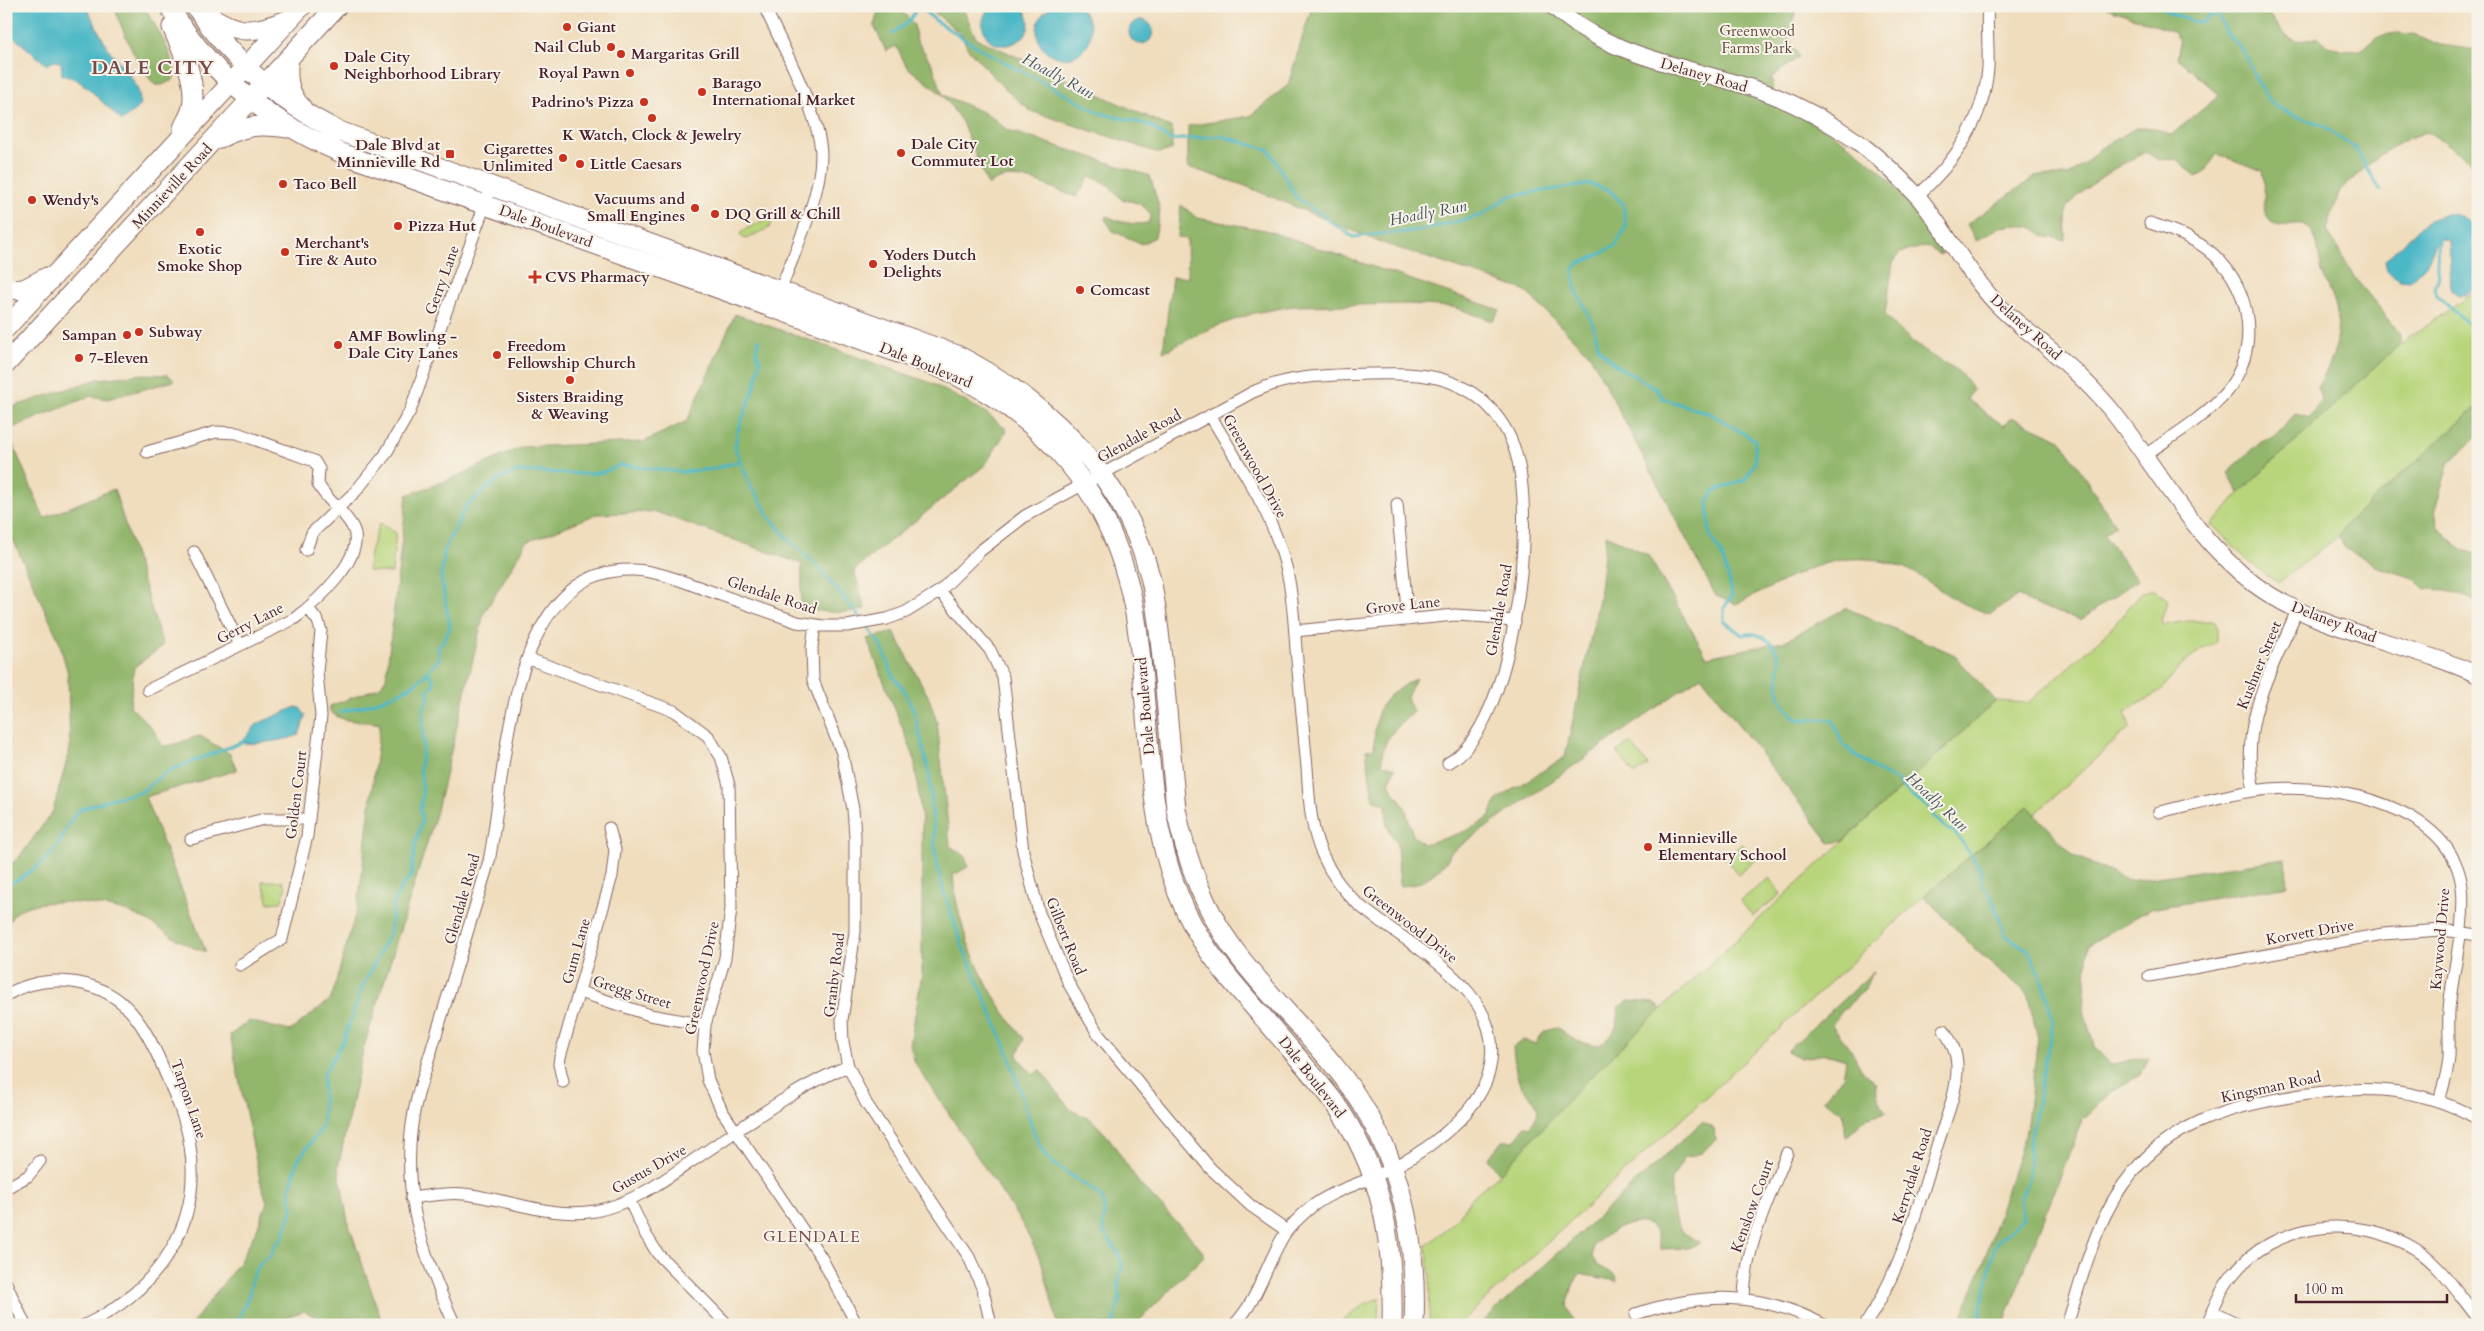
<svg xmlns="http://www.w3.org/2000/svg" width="2484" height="1331" font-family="Cardo,serif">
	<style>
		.green { fill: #b8d57c; stroke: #817a54 }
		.forest { fill: #92b66c; stroke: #6e6a4c }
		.water { fill: #4bb8c6; stroke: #4a6c78 }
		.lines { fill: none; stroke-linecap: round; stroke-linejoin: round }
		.stream { stroke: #4bb8c6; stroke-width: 3 }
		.street-casing { stroke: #84625e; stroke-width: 13 }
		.secondary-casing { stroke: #84625e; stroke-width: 18 }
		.primary-casing { stroke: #84625e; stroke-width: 21 }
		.street { stroke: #fff; stroke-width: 11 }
		.secondary { stroke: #fff; stroke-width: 16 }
		.primary { stroke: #fff; stroke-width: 19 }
		.poi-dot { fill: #c8321e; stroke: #f7f3e8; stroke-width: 2 }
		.labels { text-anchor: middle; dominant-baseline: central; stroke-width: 4; stroke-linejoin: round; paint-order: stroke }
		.poi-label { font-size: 15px; font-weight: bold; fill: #4a1f2b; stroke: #f7f3e8; text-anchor: start }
		.park-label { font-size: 15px; fill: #664c3f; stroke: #f7f3e8 }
		.street-label { font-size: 15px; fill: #4a1f2b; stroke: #f7f3e8 }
		.water-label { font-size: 16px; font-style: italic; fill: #4a5561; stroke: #f7f3e8 }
		.neighbourhood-label { font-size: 16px; letter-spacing: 1px; fill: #784b4b; stroke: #f7f3e8 }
		.district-label { font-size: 20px; font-weight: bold; letter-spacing: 1px; fill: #784b4b; stroke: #f7f3e8 }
	</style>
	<rect width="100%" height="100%" fill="#f7f3e8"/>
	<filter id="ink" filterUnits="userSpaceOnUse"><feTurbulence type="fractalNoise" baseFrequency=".02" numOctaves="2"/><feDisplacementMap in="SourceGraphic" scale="10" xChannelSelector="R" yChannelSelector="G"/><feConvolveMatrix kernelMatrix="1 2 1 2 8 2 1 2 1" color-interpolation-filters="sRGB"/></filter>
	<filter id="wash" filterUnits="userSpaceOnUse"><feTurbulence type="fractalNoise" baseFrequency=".0096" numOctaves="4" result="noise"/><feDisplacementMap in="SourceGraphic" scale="20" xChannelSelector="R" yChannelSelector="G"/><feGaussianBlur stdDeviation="1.12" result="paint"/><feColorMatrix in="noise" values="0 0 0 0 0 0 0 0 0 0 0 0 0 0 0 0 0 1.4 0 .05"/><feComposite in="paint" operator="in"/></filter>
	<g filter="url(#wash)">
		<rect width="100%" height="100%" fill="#f0ddbd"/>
		<path class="green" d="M766 219 772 223 769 228 746 239 740 236 742 231Z
			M2478 290V406L2345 525 2339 536 2278 583 2249 562 2212 525 2239 493 2399 345Z
			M380 523 396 533 392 573 368 571 370 551Z
			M2153 589 2168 600 2161 621 2163 625 2187 621H2214L2217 626V642L2201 650 2178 668 2162 690 2125 712 2130 727 2035 814 2028 806 1924 896 1458 1325H1429L1430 1275 1426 1246 1454 1222 1474 1195 1500 1174 1583 1084 1661 1009 1996 701 2028 703 2108 632 2141 593Z
			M1630 742 1648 765 1635 775 1617 752Z
			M1743 844 1756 860 1738 874 1725 858Z
			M1769 878 1781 894 1753 916 1740 901Z
			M262 881H282L286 887 281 902 269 903Z
			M1379 1298 1378 1325H1338L1363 1305Z"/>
		<path class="forest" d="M114 6H144C153 22 180 63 173 80L162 85H155C138 67 122 30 114 6Z
			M876 6H898L914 25 916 39 933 66 943 95 991 116 1007 130 1150 176 1160 210 1155 237 1142 244 1113 231 1105 219 1107 216C1121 223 1132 225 1148 223L1151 215C1144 204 1135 201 1122 200L1109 185 1090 176 1076 197C1052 189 1009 164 988 186L962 122 943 95 907 67 896 46 886 51 874 26 878 11Z
			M927 6H962L976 38 1172 128V150L1159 153 1031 111 1007 91 968 49 961 34Z
			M1312 6H1797L1788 37 1799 57 1772 77 1773 104C1790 113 1809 119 1825 129 1874 160 1916 199 1942 251L1941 255 1926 246 1900 253 1893 263 1885 315C1899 329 1912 343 1929 354 1951 369 1956 363 1973 390L1967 399 2004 426 2011 417 2061 440 2115 525 2104 535 2137 580 2081 620 2041 607 2017 596 1990 614C1979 610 1968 606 1958 601 1939 591 1922 574 1902 567 1834 542 1794 579 1736 604L1716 596 1590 355 1524 290 1380 242 1243 185 1188 167V126L1250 116 1288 85Z
			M2102 6H2264C2278 28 2288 49 2318 37L2329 46 2345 51 2361 50 2378 36 2397 33 2413 34 2441 45 2478 50V169L2444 141 2426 132 2407 139 2380 155 2340 190 2327 230 2354 277 2401 334 2399 345 2239 493 2228 472 2261 442 2275 437 2296 413 2309 417 2321 400 2317 386C2334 365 2342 331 2335 303 2331 291 2324 280 2321 268 2318 256 2319 238 2309 228 2295 215 2278 238 2266 215 2261 205 2267 184 2263 171L2217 154 2203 174 2196 177 2176 159 2158 160 2146 152C2116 166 2090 182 2067 207L2065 240 2043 236 2032 227 2017 225 2000 227 1976 241 1967 224 2036 176H2068L2084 164 2099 149 2136 128H2155L2171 135 2220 95 2177 58 2180 42 2174 32Z
			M1181 205 1197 218 1265 230 1500 310 1493 321 1453 307 1408 304 1293 306 1254 313 1214 327 1163 352 1172 277H1188L1187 239 1178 237Z
			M735 314 931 383 985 412 1007 430 985 465 854 570 865 609C843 614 823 613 801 607L802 564 656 512 597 514 527 542 484 613 436 814 363 1050 338 1167 348 1222 383 1325H332L304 1311 263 1325H191L239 1263 257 1229 267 1202 260 1180 230 1035 249 1021 290 1031 331 999 358 905 380 724C365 720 341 724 330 711V706L380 687 386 678 407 495 456 477 522 447 643 442 687 421Z
			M144 374 169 375 174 381 107 399 91 396 7 430 44 518 114 489 163 646 134 667 130 706 153 729 163 746C179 745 186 739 200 736L230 754 237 770 145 797 206 952C177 944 156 922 128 912 102 904 33 893 13 915 10 919 8 925 6 929V867L18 859 53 811 70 749 68 674 59 641 6 524V409L98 379Z
			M2478 406V436L2449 462 2434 512 2438 527 2447 537 2463 550 2478 555V602L2447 590 2425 589 2414 578 2375 566 2364 557 2345 549 2339 536 2345 525Z
			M1606 535 1648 555 1707 657 1783 642 1846 608 1953 654 1996 701 1843 841 1830 843 1701 676 1450 853C1448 865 1428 879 1416 884 1412 886 1405 885 1400 886L1397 844 1387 826 1386 804 1373 799 1366 750 1374 749C1375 706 1380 699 1416 678L1407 697 1413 713C1396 728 1381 739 1382 764L1395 768 1389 784 1405 807 1413 835 1423 844C1437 841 1482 828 1489 816 1493 810 1494 804 1499 798L1565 757 1599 599Z
			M894 632 929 698 937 722 950 846 965 856 968 867 953 875C958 938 986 991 1024 1039L1017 1056 1033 1075 1040 1070 1071 1110 1092 1120 1109 1138 1139 1183 1197 1244 1205 1255 1135 1325H1058L1042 1263 1023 1225 915 1063 910 1046 922 973V822L914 757 867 639Z
			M2028 806 2073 855 2129 881 2285 859 2288 886 2150 909 2088 945 2084 1010 2094 1046 2111 1064C2124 1063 2136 1057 2149 1058L2140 1075 2115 1089 2082 1120 2003 1325H1958L1981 1270 2026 1131 2038 1038 2027 993 1977 951 1924 896Z
			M1873 972 1864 990 1843 1010 1832 1025 1851 1050 1862 1071 1875 1083 1879 1101 1887 1112 1868 1117 1846 1137 1843 1113 1823 1099 1843 1077 1846 1060 1826 1054 1800 1058 1787 1051Z
			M1629 1001 1654 1003 1661 1009 1583 1084 1500 1174 1488 1159 1502 1141H1514L1525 1126 1530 1127C1550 1101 1525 1100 1518 1079 1515 1069 1514 1057 1513 1047L1523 1040 1536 1044C1540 1033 1547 1029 1559 1028 1572 1041 1582 1044 1600 1045 1615 1034 1620 1025 1618 1007Z
			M1702 1122 1714 1128 1715 1140 1702 1153 1685 1157 1672 1178 1671 1197 1675 1220 1682 1232 1700 1242 1688 1248 1661 1249C1659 1243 1658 1235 1655 1230 1641 1211 1607 1234 1594 1244L1592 1257 1597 1265 1616 1275 1617 1281 1580 1274 1574 1282 1567 1306 1576 1325H1479Z"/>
		<path class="water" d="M1037 31a27 27 0 1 1 54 0a27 27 0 1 1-54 0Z
			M6 6H86C93 19 99 33 106 45 116 62 145 84 139 107L122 121 88 88 76 79 62 75 61 62 54 61 47 65 9 33 6 28Z
			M991 6H1021C1050 38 990 64 983 27 982 19 985 12 991 6Z
			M1129 32a12 12 0 1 1 24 0a12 12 0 1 1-24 0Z
			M2446 214C2460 213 2467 221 2478 230V287L2465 295H2457L2451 290 2449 241 2442 239 2436 244 2426 265 2410 281 2400 280 2387 271 2385 260 2428 220Z
			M296 707 300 708 306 716C303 721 302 729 299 734 294 740 250 745 241 743L257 724Z"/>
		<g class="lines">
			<path class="stream" d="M918 6 939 23 991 55 1100 113 1149 125 1170 140 1221 136 1269 150 1297 198 1353 237 1421 230 1480 216 1510 196 1590 184 1609 190 1623 204 1626 227 1616 245 1597 256 1579 263 1573 270 1576 290 1593 324 1599 349 1617 366 1654 387 1664 399 1711 414 1755 440V463L1745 480 1714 491 1708 501 1710 536 1721 553 1730 583 1732 596 1724 608V621L1742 635C1759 630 1776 642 1779 659 1781 672 1775 685 1780 698 1783 706 1790 713 1796 719 1808 721 1822 717 1833 721L1843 745 1876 770 1898 781 1911 796 1931 809 1934 817 1948 830 1954 831 1980 868 1981 882 1991 896 2005 935 2028 950 2044 984 2053 1022 2029 1147 2030 1174 2020 1200 2023 1218 1998 1241 1994 1249 1980 1312 1984 1325
				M2161 6 2171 14 2198 23H2202L2209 16 2218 15 2227 34 2244 52 2258 83 2270 101 2277 107 2295 116 2320 124 2354 147 2381 191
				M892 34 909 21 918 7
				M2437 240 2439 242 2437 261 2439 277 2435 287 2437 296 2478 332
				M759 340 756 351 760 361 756 383 738 430 735 447 752 490 755 491 768 515 789 540 818 567 863 621
				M867 626 882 647 893 676 904 690 914 711 929 773 936 857 941 884 963 948 1006 1047 1034 1133 1043 1152 1054 1164 1094 1191 1103 1200 1105 1215 1103 1223 1104 1233 1118 1252 1122 1266 1118 1285 1120 1297 1113 1325
				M340 712C366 706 412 693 428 671
				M6 885 21 878 47 859 58 846 71 820 79 810 110 799 141 792 168 771 245 741
				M236 1325 249 1295 253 1275 262 1261 272 1255 273 1247 281 1240 292 1211 290 1189 298 1160 323 1126V1075L343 1042 362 988 390 932 393 905 401 888 411 876 415 845 422 820 420 810 423 793 420 768 423 748V711L429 697 427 691 434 684 428 671 439 659 438 647 444 640 450 627 441 577 445 548 466 506 496 481 518 471 587 474 604 472 620 465 681 472 713 469 741 461"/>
		</g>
	</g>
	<g filter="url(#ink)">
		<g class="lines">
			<g class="street-casing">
				<path id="street" d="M764 6C781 43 821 117 821 155 821 198 793 255 778 296
					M1917 196C1955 163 1984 119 1988 68 1989 47 1986 27 1988 6
					M1210 415C1239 465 1274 514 1287 571 1293 597 1294 623 1296 649 1300 689 1303 728 1307 767 1309 798 1310 828 1323 856 1331 874 1344 892 1359 905 1409 947 1510 991 1489 1072 1477 1118 1417 1158 1376 1176 1353 1186 1330 1192 1310 1208 1302 1215 1293 1223 1286 1232 1266 1262 1260 1298 1234 1325
					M147 452 216 432 237 433 314 461 319 469 318 484C326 500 343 510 352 526 369 556 315 603 294 619L148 690
					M2145 455C2172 436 2204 418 2226 392 2260 352 2253 290 2214 255 2197 239 2172 230 2150 223
					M1397 504 1408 620
					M306 550 312 533 356 491 385 455 410 411 492 185
					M194 552 240 645
					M940 591 990 650 1003 677 1023 851 1039 913 1069 984 1098 1034 1210 1168 1251 1206 1287 1231
					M815 625 812 647 813 680 842 753 853 809 855 836V932L842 1020 843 1042 848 1066 866 1103 969 1257 983 1290 991 1325
					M1295 631 1455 615 1488 617 1515 622
					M529 659 674 711 708 736 721 757 729 785 731 908 725 958 705 1025 703 1051 708 1080 722 1111 821 1257 857 1325
					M2254 791C2239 719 2271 674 2297 610
					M2159 812C2195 804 2233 792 2270 789 2337 784 2452 806 2462 887 2466 919 2454 967 2450 1000 2447 1020 2450 1038 2449 1057 2448 1072 2443 1087 2439 1101
					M191 839 264 819H309
					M240 965 282 939 307 836 321 716 317 672 321 631 318 621 308 608
					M2149 976 2383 934 2442 930 2478 935
					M580 992 650 1015 705 1025
					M6 995C49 971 106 978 136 1018 149 1035 158 1055 166 1075 176 1097 187 1122 190 1146 203 1228 155 1291 85 1325
					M563 1082 559 1064 560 1057 612 876 615 850 609 828
					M6 1188 28 1176 40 1161
					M411 1198C429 1196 447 1192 464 1194 508 1199 551 1219 595 1211 631 1204 660 1183 689 1163 741 1129 790 1090 848 1066
					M629 1200 646 1235 658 1254 728 1325
					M6 1283 25 1325
					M1744 1299C1745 1247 1768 1201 1787 1153
					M2212 1311 2240 1325
					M1636 1314C1703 1292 1760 1291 1824 1325
					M455 1325C419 1247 396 1180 418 1094L489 861C507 775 505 565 634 570 658 571 681 581 704 589 735 600 766 611 797 622L823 626H847L887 619 906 612 940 591 980 551 1025 516 1253 392C1290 375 1327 375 1367 374 1410 373 1451 372 1485 403 1499 416 1511 435 1516 454 1537 521 1514 727 1448 763
					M1865 1325C1901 1271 1918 1207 1937 1146 1945 1120 1958 1092 1957 1065 1957 1052 1951 1041 1944 1030
					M2067 1325C2084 1273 2096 1216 2132 1173 2171 1125 2225 1108 2284 1098 2353 1085 2414 1083 2478 1119
					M2207 1325C2213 1308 2220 1291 2231 1277 2274 1220 2359 1213 2417 1250 2442 1267 2459 1295 2478 1318"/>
			</g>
			<g class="secondary-casing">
				<path id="secondary" d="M1553 6C1613 61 1697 67 1770 94 1801 106 1831 123 1858 142 1879 158 1901 178 1919 198 1946 231 1966 271 1996 303 2009 317 2025 329 2040 341 2068 364 2094 388 2116 416 2160 473 2196 540 2254 584 2320 633 2405 641 2478 675"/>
			</g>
			<g class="primary-casing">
				<path id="primary" d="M169 6C212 78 277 128 354 158L946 370C1048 420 1112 494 1134 608 1142 651 1144 696 1148 740 1153 799 1160 857 1186 912 1206 954 1237 988 1268 1023 1289 1048 1312 1073 1332 1099 1383 1169 1394 1241 1392 1325
					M195 6C233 62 277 100 336 130L957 355C1047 401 1124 475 1150 576 1158 609 1160 643 1164 677 1168 721 1172 765 1176 809 1186 860 1204 909 1235 951 1277 1008 1334 1054 1369 1116 1406 1180 1417 1252 1414 1325
					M206 13C237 35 252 34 287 20
					M172 27C182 50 197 81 192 107 191 114 186 121 183 128
					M289 58C286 77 288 93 302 108
					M220 138C247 125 259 124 287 128
					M6 290 24 289 47 277
					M6 328 302 6
					M6 364 337 6"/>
			</g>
			<use href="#street" class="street"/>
			<use href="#secondary" class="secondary"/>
			<use href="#primary" class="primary"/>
		</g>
	</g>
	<g class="poi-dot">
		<circle cx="567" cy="27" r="5"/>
		<circle cx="611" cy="47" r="5"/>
		<circle cx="621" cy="54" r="5"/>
		<circle cx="334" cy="66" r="5"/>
		<circle cx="630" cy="73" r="5"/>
		<circle cx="702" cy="92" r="5"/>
		<circle cx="644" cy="102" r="5"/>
		<circle cx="652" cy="118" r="5"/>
		<circle cx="901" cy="153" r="5"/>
		<rect x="445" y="149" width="10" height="10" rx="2.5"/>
		<circle cx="563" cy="158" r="5"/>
		<circle cx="580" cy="164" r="5"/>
		<circle cx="283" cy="184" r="5"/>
		<circle cx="32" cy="200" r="5"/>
		<circle cx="695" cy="208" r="5"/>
		<circle cx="715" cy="214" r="5"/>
		<circle cx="398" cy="226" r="5"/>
		<circle cx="200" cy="232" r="5"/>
		<circle cx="285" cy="252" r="5"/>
		<circle cx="873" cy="264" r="5"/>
		<path d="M532.5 269.5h5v5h5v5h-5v5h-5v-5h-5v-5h5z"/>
		<circle cx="1080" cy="290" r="5"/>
		<circle cx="139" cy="332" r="5"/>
		<circle cx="127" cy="335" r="5"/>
		<circle cx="338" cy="345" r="5"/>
		<circle cx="497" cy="355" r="5"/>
		<circle cx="79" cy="358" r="5"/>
		<circle cx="570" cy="380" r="5"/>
		<circle cx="1648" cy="847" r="5"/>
	</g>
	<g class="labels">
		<g class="poi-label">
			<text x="577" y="27">Giant</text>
			<text x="601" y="47" text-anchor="end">Nail Club</text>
			<text x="631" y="54">Margaritas Grill</text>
			<text x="344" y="57">Dale City<tspan x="344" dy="17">Neighborhood Library</tspan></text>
			<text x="620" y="73" text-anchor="end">Royal Pawn</text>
			<text x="712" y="83">Barago<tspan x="712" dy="17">International Market</tspan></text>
			<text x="634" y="102" text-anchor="end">Padrino's Pizza</text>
			<text x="652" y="135" text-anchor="middle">K Watch, Clock &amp; Jewelry</text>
			<text x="911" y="144">Dale City<tspan x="911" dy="17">Commuter Lot</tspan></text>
			<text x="440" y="145" text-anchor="end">Dale Blvd at<tspan x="440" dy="17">Minnieville Rd</tspan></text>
			<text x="553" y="149" text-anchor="end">Cigarettes<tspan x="553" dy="17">Unlimited</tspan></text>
			<text x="590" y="164">Little Caesars</text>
			<text x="293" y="184">Taco Bell</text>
			<text x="685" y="199" text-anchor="end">Vacuums and<tspan x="685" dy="17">Small Engines</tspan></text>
			<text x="42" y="200">Wendy's</text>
			<text x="725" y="214">DQ Grill &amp; Chill</text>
			<text x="408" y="226">Pizza Hut</text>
			<text x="295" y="243">Merchant's<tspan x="295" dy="17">Tire &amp; Auto</tspan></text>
			<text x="200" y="249" text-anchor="middle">Exotic<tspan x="200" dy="17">Smoke Shop</tspan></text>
			<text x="883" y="255">Yoders Dutch<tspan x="883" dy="17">Delights</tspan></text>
			<text x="545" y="277">CVS Pharmacy</text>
			<text x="1090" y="290">Comcast</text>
			<text x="149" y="332">Subway</text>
			<text x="117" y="335" text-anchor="end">Sampan</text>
			<text x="348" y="336">AMF Bowling -<tspan x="348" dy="17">Dale City Lanes</tspan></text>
			<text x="507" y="346">Freedom<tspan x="507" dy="17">Fellowship Church</tspan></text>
			<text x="89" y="358">7-Eleven</text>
			<text x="570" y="397" text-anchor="middle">Sisters Braiding<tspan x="570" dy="17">&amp; Weaving</tspan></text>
			<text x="1658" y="838">Minnieville<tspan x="1658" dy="17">Elementary School</tspan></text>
		</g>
		<g class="park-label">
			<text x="1757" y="31">Greenwood<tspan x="1757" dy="17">Farms Park</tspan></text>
		</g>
		<g class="street-label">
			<text transform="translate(1704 75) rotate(16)">Delaney Road</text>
			<text transform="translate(172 186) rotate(-47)">Minnieville Road</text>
			<text transform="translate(546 226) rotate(20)">Dale Boulevard</text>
			<text transform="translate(442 280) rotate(-70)">Gerry Lane</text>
			<text transform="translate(2026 327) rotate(42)">Delaney Road</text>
			<text transform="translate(926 365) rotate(22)">Dale Boulevard</text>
			<text transform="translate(1139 436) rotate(-29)">Glendale Road</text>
			<text transform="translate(1255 466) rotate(61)">Greenwood Drive</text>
			<text transform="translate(772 595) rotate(18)">Glendale Road</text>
			<text transform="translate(1403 605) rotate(-6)">Grove Lane</text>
			<text transform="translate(1499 610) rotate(-80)">Glendale Road</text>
			<text transform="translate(2334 622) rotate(21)">Delaney Road</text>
			<text transform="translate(250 623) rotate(-27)">Gerry Lane</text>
			<text transform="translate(2259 665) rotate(-68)">Kushner Street</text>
			<text transform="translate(1145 706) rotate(-95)">Dale Boulevard</text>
			<text transform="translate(296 795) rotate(-83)">Golden Court</text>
			<text transform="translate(462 899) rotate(-74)">Glendale Road</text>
			<text transform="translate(1410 924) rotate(38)">Greenwood Drive</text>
			<text transform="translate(2310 932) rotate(-10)">Korvett Drive</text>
			<text transform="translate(1066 936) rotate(68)">Gilbert Road</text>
			<text transform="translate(2440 939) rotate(-85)">Kaywood Drive</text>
			<text transform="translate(576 951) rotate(-74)">Gum Lane</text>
			<text transform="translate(834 975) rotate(-83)">Granby Road</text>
			<text transform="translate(702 978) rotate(-78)">Greenwood Drive</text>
			<text transform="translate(632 992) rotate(17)">Gregg Street</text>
			<text transform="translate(1312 1077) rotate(52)">Dale Boulevard</text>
			<text transform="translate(2271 1087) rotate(-12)">Kingsman Road</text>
			<text transform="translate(189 1099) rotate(71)">Tarpon Lane</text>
			<text transform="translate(649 1169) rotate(-30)">Gustus Drive</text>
			<text transform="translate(1912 1176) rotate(-72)">Kerrydale Road</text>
			<text transform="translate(1752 1206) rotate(-70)">Kenslow Court</text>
		</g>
		<g class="water-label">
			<text transform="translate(1058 76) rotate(28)">Hoadly Run</text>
			<text transform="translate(1428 213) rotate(-11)">Hoadly Run</text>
			<text transform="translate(1937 802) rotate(43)">Hoadly Run</text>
		</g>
		<g class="neighbourhood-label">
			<text x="812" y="1237">GLENDALE</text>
		</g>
		<g class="district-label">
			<text x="153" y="67">DALE CITY</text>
		</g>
	</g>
	<rect width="2484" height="1331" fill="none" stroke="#f7f3e8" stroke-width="25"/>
	<path d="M2296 1294v8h151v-8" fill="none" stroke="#4a1f2b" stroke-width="2.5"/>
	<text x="2304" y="1294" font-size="15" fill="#4a1f2b" stroke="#f7f3e8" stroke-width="4" paint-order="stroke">100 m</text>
</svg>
